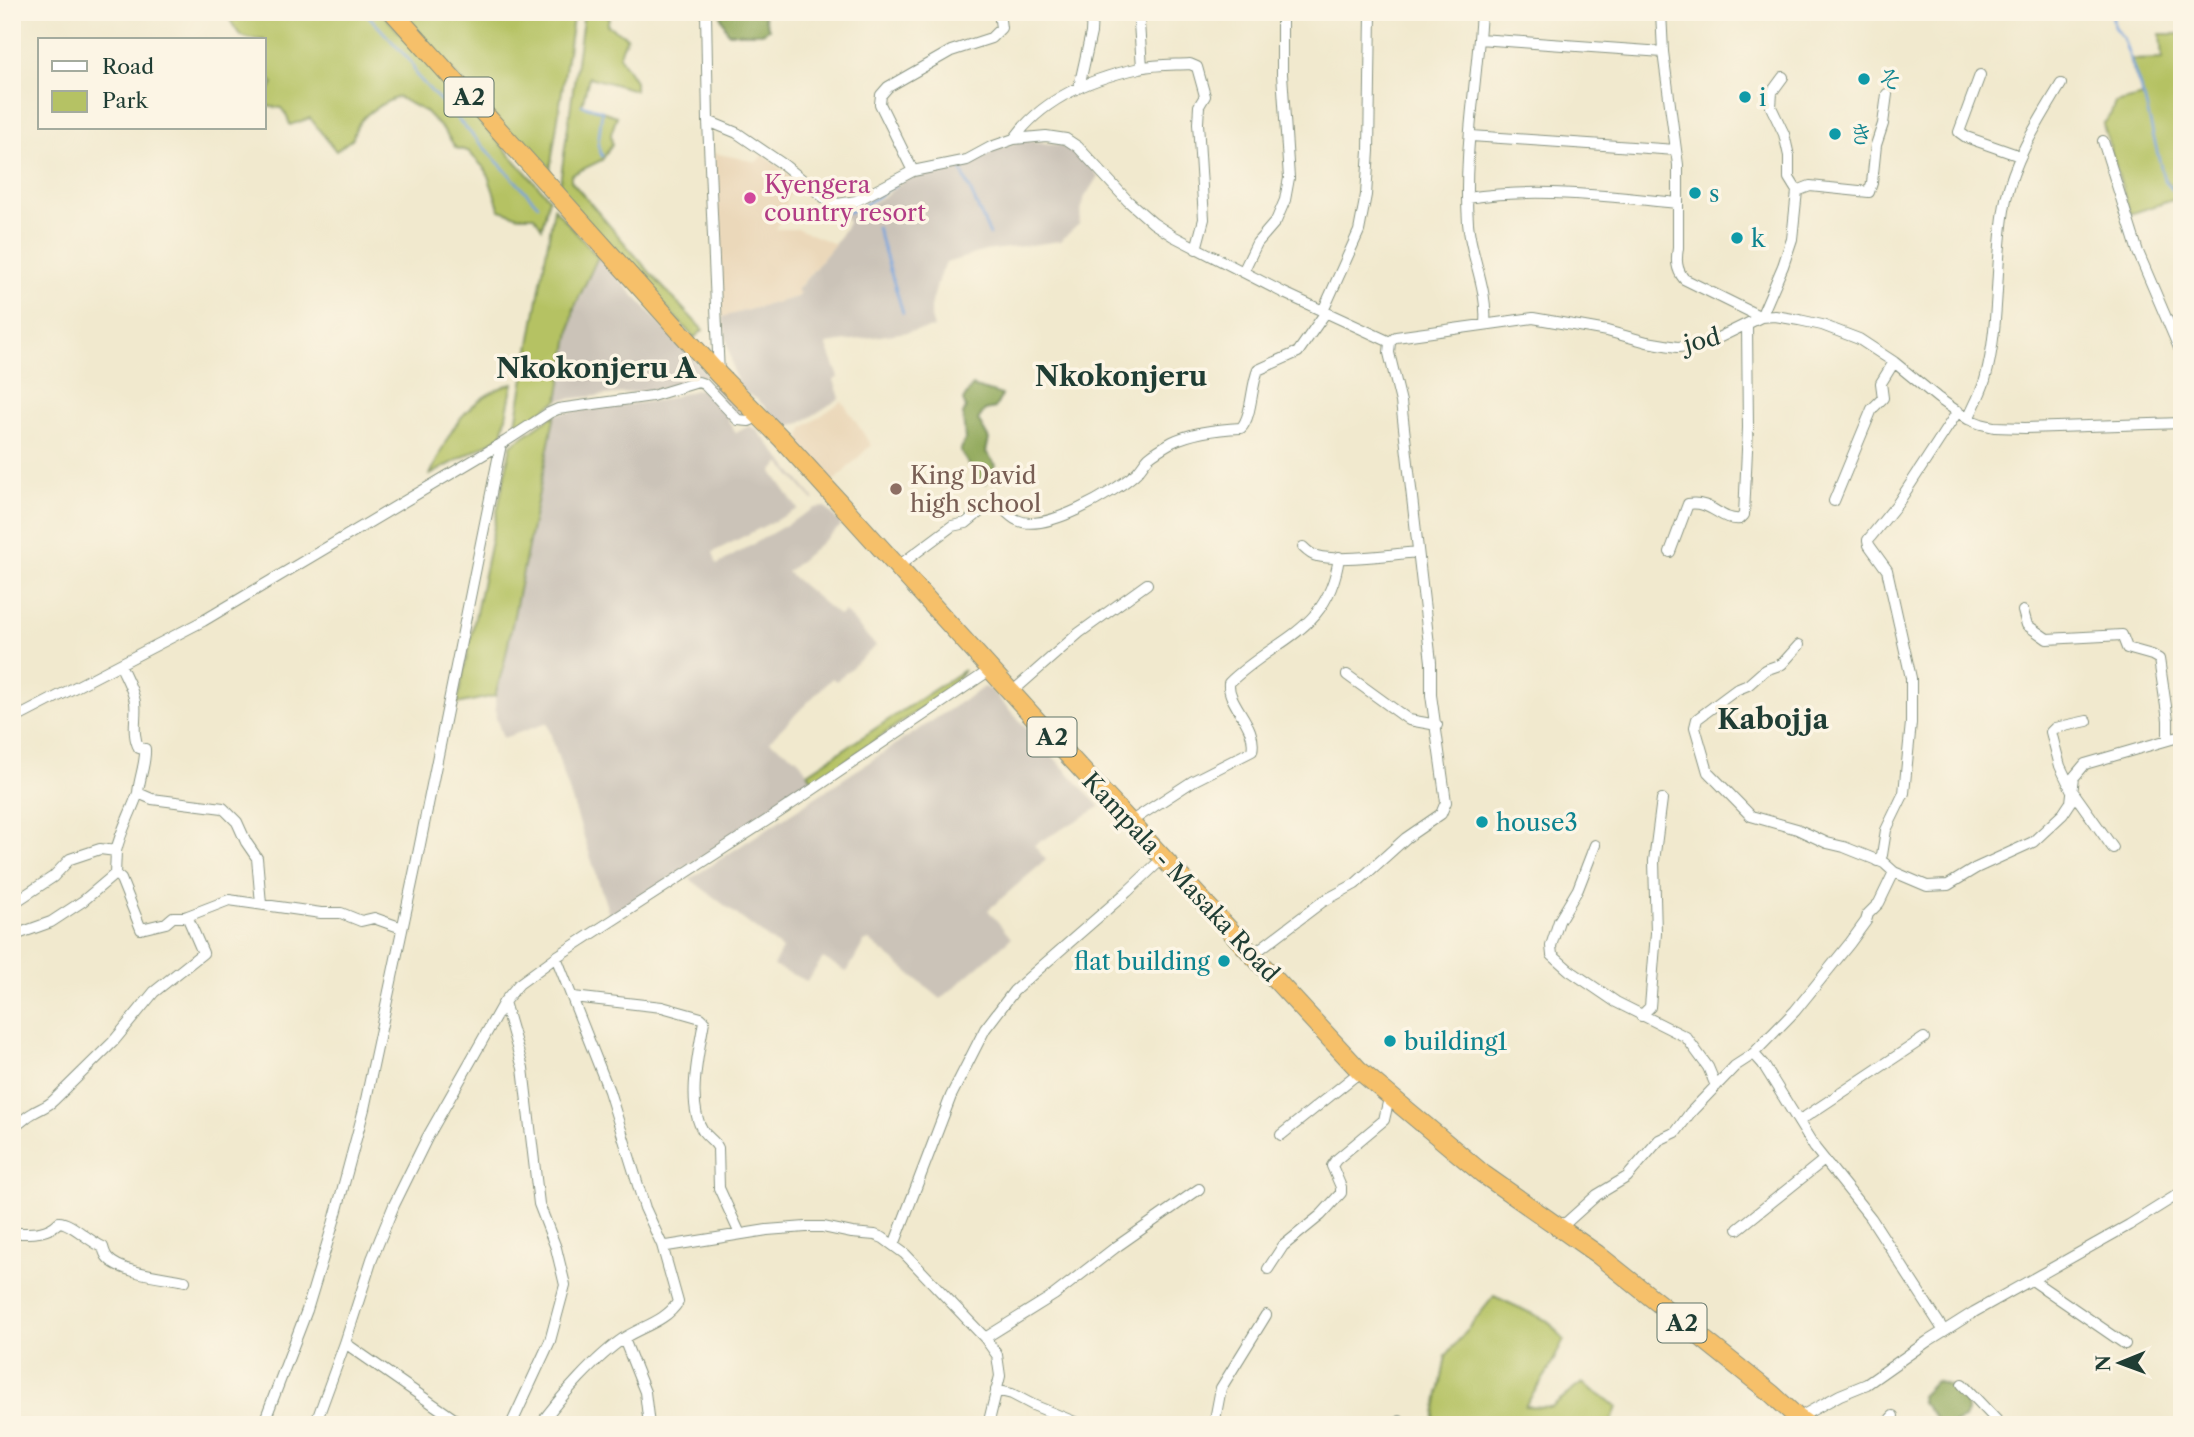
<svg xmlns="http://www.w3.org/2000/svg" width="2194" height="1437" font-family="'Libre Caslon Text','Noto Serif JP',serif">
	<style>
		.built { fill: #ebd8ba }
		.industrial { fill: #cbc3b8 }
		.green { fill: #b5c264; stroke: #6a804c; stroke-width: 2 }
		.forest { fill: #90a85a; stroke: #587247; stroke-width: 2 }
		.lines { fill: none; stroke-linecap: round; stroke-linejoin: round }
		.stream { stroke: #74a3de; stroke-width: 2.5 }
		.street-casing { stroke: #889381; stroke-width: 12 }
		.highway-casing { stroke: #889381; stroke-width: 20 }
		.street { stroke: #fff; stroke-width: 10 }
		.highway { stroke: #f6c06b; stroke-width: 18 }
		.culture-dot { fill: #0f9aa8; stroke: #fcf5e5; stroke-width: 2.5 }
		.hotel-dot { fill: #d1479c; stroke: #fcf5e5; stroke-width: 2.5 }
		.education-dot { fill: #8d6e63; stroke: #fcf5e5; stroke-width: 2.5 }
		.labels { text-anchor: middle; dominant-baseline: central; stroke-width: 7; stroke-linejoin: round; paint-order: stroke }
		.shield { fill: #fcf5e5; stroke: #617469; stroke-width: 2 }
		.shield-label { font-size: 23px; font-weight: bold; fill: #1f3d34 }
		.culture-label { font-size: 24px; fill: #0d838f; stroke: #fcf5e5; text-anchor: start }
		.hotel-label { font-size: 24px; fill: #b23c85; stroke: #fcf5e5; text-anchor: start }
		.street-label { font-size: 24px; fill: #1f3d34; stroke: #fcf5e5 }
		.education-label { font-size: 24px; fill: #785e54; stroke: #fcf5e5; text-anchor: start }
		.quarter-label { font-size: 28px; font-weight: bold; fill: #1f3d34; stroke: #fcf5e5 }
	</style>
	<rect width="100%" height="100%" fill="#fcf5e5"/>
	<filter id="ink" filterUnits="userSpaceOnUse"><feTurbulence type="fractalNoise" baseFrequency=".0143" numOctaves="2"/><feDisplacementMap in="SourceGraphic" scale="14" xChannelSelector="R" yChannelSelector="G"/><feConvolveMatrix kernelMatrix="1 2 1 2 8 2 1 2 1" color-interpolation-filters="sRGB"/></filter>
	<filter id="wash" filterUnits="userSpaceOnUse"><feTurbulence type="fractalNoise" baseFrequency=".00686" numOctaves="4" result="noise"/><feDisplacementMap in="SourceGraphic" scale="28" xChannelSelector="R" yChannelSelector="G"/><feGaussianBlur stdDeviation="1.57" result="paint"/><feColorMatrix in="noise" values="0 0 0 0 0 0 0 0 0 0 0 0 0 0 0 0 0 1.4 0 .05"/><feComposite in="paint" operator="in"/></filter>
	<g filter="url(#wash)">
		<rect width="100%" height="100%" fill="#f1e9ce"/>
		<path class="built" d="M714 153 757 162 763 154 795 181 776 229H798L835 244 797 289 801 293 796 297 722 317Z
			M842 401 871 445 833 482 799 443 803 428Z"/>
		<path class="industrial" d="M1024 141 1068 146 1085 160 1098 176 1083 200 1079 224 1060 241 985 251 946 263 939 277 931 306V318L934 328 826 344 839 377 834 380 840 398 801 423 785 427 757 399 742 391 734 374 722 317 797 297 800 293 797 290 835 244 848 223 844 211 866 207 889 193 910 175 963 165 999 149Z
			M598 257 708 375 664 389 558 400 574 308Z
			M716 384 745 416 727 419 736 433 749 426 757 430 815 500H813L780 463 772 472 798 509 713 552 717 565 815 508 825 507 842 525 787 572 839 616 845 612 876 646 836 681 832 678 769 741 797 758 815 783 610 917 547 723 503 738 496 718 495 696 504 664 555 414 662 400Z
			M984 687 990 689 1100 807 1034 845 1046 860 988 910 1011 938 941 999 869 940 864 942 847 972 823 958 807 981 773 966 782 949 690 879Z"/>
		<path class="green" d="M226 12H381L549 198 542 228 534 216H519L500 210 486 170 468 151 456 148 445 132 426 112 398 97C380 104 356 117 353 138L336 151 310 118 290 125 287 116 281 108 264 106V92H268L273 83 264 76V40C238 40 238 34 226 12Z
			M398 12H574L549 177Z
			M584 12H611L607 25 627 37 619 56 635 81V90L589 77 582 105 617 116 611 134 612 145 602 160 571 175V181L659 283 703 330 694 338 559 190Z
			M2160 34H2182V198L2163 178 2179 198 2130 214 2103 124 2109 118 2115 103 2143 96 2130 60 2162 59Z
			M554 208 598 257 574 308 558 400 515 429Z
			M513 383 502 436 430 475C450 431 463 400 513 383Z
			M555 414 504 664 495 696 457 704 511 445Z
			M964 670 954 685 815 783 808 773Z
			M1494 1296 1548 1321 1564 1340 1547 1373 1525 1406 1551 1407 1582 1383 1617 1407 1610 1425H1433L1446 1356Z"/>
		<path class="forest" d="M721 12H762L769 29 762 33H728L721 17Z
			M972 386 1002 395 995 408 985 410 978 420 989 439 986 452 996 465 986 484 976 476 960 451 965 440 963 414 966 408 963 400Z
			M1936 1381 1961 1390 1969 1401 1966 1403 1967 1412 1964 1419 1950 1425H1941L1922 1402 1921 1396Z"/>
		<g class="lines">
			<path class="stream" d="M365 12 412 63 416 75 538 205
				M2112 12 2114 27 2123 38 2145 101 2164 180 2182 201
				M582 105 602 111 598 145 602 156
				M961 169 990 235
				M823 204 848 212 861 207 895 185
				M877 227 903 313"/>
		</g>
	</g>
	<g filter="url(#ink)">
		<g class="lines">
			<g class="street-casing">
				<path id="street" d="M706 12 708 121 719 375
					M1481 12C1477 82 1463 153 1468 223 1471 258 1488 288 1485 324
					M1661 12 1663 52 1678 165V248C1676 260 1676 269 1684 279L1761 317 1775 316 1799 320 1822 325 1859 339 1894 362 1938 398 1968 419 1981 424 1994 427 2025 428 2182 423
					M1479 39 1663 52
					M1142 67 1139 23 1145 12
					M1980 75 1959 132 1966 137 2020 156
					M1079 87 1091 33 1092 12
					M708 121 737 133 784 165 826 199 838 204 856 201 913 171 967 160 991 147 1014 139 1046 136 1066 139 1078 147 1128 201 1153 223 1173 236 1284 293 1390 342
					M1471 136 1676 150
					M1014 139C1043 98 1093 78 1140 68 1156 64 1174 65 1190 64L1197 67 1205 96 1199 106 1198 123 1204 219 1196 249
					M2103 141 2138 252 2182 355
					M913 171 880 104 881 95 888 87 951 51 991 38 1001 28 999 12
					M1797 191 1810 186 1869 192 1872 183 1876 145 1883 124 1887 94
					M1467 198C1532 187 1612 196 1677 203
					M1243 272 1257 243 1276 221 1285 200 1289 178 1282 74V12
					M1323 311 1359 231 1366 195 1369 151 1371 12
					M1390 342 1396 337 1533 318 1607 331 1647 342 1677 347 1692 346 1714 340 1761 317 1783 266 1792 239 1797 191 1789 178V156L1784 134 1771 107 1772 92 1783 77
					M1968 419C1974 406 1981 393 1985 380 2001 324 1994 257 2006 199 2015 157 2039 121 2061 84
					M1834 501 1872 409 1883 398 1881 383 1894 362
					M1303 547C1307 551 1311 555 1317 556 1341 562 1393 554 1418 552
					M1670 552 1688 504C1712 500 1720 521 1740 519L1744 515 1748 428 1747 325
					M897 567 952 526 966 523 987 506 997 503C1003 508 1010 517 1017 520 1044 534 1115 492 1135 474 1141 469 1144 462 1149 457 1155 452 1165 446 1172 442 1193 432 1218 429 1241 428 1252 417 1251 386 1258 370L1298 352 1326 312
					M2023 611 2027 625 2047 639 2122 635 2127 648 2152 655 2159 659 2168 720V738
					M1799 645 1782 664 1765 670 1748 685 1736 690 1697 719 1695 727 1708 772 1751 816 1797 829 1827 843 1844 847 1884 863 1894 872
					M120 664C125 676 133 689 135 702 137 718 131 733 139 748L145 749C146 763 139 779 138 793
					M1347 675 1409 720 1437 725
					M1012 692 1079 633 1147 584
					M12 720 203 621 506 441 549 413 558 409 652 396 698 382 704 384 738 420 749 421 760 416
					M2087 721 2055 728 2051 732 2060 766 2071 789 2113 848
					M1130 822 1193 781 1252 751C1258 726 1227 704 1229 683 1276 637 1329 632 1339 557
					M1595 845 1578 889 1559 921 1551 946 1552 955 1569 970 1616 1002 1686 1037 1708 1067 1716 1086
					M116 851C121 830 131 813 138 793L152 799 223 808 237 822 246 842 257 858 261 904
					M1877 861 1882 855 1886 830 1904 793 1911 723V678L1887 570 1869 545 1868 540 1898 503 1958 411
					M115 874 121 879 141 929 166 923 173 917H185L229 900 321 913H341L361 921 374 918 402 928
					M12 904 53 877 70 859 100 849 116 851 115 874 83 901 51 922 12 936
					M1252 955 1322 902 1355 884 1406 838 1441 814 1446 802 1431 695V662L1401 402 1389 353 1390 342
					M556 957 609 1091 645 1208 662 1245 667 1246 767 1230 806 1227H823L852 1233 875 1235 883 1238 905 1254 985 1338 997 1355 1000 1376 988 1425
					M573 997 662 1007 701 1018 704 1021C699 1051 686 1104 703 1131 708 1138 715 1141 718 1148L719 1188 740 1234
					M1641 1016 1650 1007 1656 933 1654 861 1662 799
					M1752 1055H1755L1763 1064 1815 1148 1871 1218 1944 1331
					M1799 1121 1924 1038
					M12 1127C21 1124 25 1117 33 1113 41 1108 47 1107 54 1100L113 1042 154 992 203 953 187 916
					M1281 1135 1361 1071
					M1555 1225 1567 1222 1597 1195 1627 1177 1659 1140 1676 1132 1690 1113 1735 1066 1752 1055 1795 1011 1850 943 1866 921 1868 914 1879 903 1894 872 1927 886 1948 885 1976 868 2033 842 2063 814 2071 802 2074 777 2085 764 2182 736
					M1738 1229 1824 1160
					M12 1233C30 1233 46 1235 59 1222 71 1222 88 1241 103 1247 104 1251 105 1255 108 1258 120 1273 166 1277 185 1281
					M894 1245 951 1096 985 1029 1014 991 1033 974 1127 892 1164 857
					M1268 1269 1283 1246 1321 1215 1341 1193V1187L1332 1166 1336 1160 1384 1120 1389 1098
					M2032 1280 2125 1344
					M985 1338 1054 1295 1116 1247 1199 1189
					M624 1339 645 1392 649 1425
					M345 1343 463 1425
					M1962 1384 2001 1425
					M996 1390 1012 1394 1033 1405 1082 1425
					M1798 1418 1840 1395 1867 1384 1928 1341 1974 1312 2129 1225 2182 1192
					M263 1425 307 1310 334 1221 364 1109 415 869 501 444
					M315 1425 345 1343 372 1259 394 1205 427 1138 504 1002
					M511 1425 550 1341 565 1285 556 1248 539 1204 523 1068 504 1002 519 984 556 957 769 819 990 670
					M540 1425C560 1397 596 1357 624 1338 643 1326 666 1321 678 1302L662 1245
					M1214 1425 1221 1388 1266 1315
					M1398 1425 1400 1421
					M1885 1425 1893 1416"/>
			</g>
			<g class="highway-casing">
				<path id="highway" d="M393 12 719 375 782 439 1068 755 1359 1070 1483 1174 1597 1254 1772 1394 1798 1418 1808 1425"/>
			</g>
			<use href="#street" class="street"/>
			<use href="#highway" class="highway"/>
		</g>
	</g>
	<g class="culture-dot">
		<circle cx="1864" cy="79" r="7"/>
		<circle cx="1745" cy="97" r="7"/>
		<circle cx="1835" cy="134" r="7"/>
		<circle cx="1695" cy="193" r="7"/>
		<circle cx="1737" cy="238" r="7"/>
		<circle cx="1482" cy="822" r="7"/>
		<circle cx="1224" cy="961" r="7"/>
		<circle cx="1390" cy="1041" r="7"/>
	</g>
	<circle class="hotel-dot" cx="750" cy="198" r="7"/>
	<circle class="education-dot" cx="896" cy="489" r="7"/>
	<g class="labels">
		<g class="shield">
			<rect x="444.5" y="77.5" width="49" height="39" rx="5"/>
			<rect x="1027.5" y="717.5" width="49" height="39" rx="5"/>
			<rect x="1657.5" y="1303.5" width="49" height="39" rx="5"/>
		</g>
		<g class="shield-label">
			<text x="469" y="97">A2</text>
			<text x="1052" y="737">A2</text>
			<text x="1682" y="1323">A2</text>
		</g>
		<g class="culture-label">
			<text x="1878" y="79">そ</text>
			<text x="1759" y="97">i</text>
			<text x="1849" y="134">き</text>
			<text x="1709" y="193">s</text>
			<text x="1751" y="238">k</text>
			<text x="1496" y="822">house3</text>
			<text x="1210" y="961" text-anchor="end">flat building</text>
			<text x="1404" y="1041">building1</text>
		</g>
		<g class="hotel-label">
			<text x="764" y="184">Kyengera<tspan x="764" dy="28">country resort</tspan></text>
		</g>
		<g class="street-label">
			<text transform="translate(1702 340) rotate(-14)">jod</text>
			<text transform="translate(1181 877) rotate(47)">Kampala - Masaka Road</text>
		</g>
		<g class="education-label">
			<text x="910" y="475">King David<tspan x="910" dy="28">high school</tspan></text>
		</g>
		<g class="quarter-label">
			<text x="596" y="368">Nkokonjeru A</text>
			<text x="1121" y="376">Nkokonjeru</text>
			<text x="1773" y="719">Kabojja</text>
		</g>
	</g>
	<rect width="2194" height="1437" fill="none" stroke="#fcf5e5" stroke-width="42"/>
	<rect x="38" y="38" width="228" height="91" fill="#fcf5e5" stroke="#a4ab9e" stroke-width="2"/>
	<rect x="52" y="61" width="35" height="10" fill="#ffffff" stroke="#a4ab9e" stroke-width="2"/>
	<text x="102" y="74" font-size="21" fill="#1f3d34">Road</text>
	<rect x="52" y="91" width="35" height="21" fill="#b5c264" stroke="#a4ab9e" stroke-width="2"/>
	<text x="102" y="108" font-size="21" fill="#1f3d34">Park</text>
	<g transform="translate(2120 1363) rotate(269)" stroke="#fcf5e5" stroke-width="5" paint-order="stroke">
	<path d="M0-5L12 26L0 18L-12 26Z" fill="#1f3d34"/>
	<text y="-10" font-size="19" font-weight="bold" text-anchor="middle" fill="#1f3d34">N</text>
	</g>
</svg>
